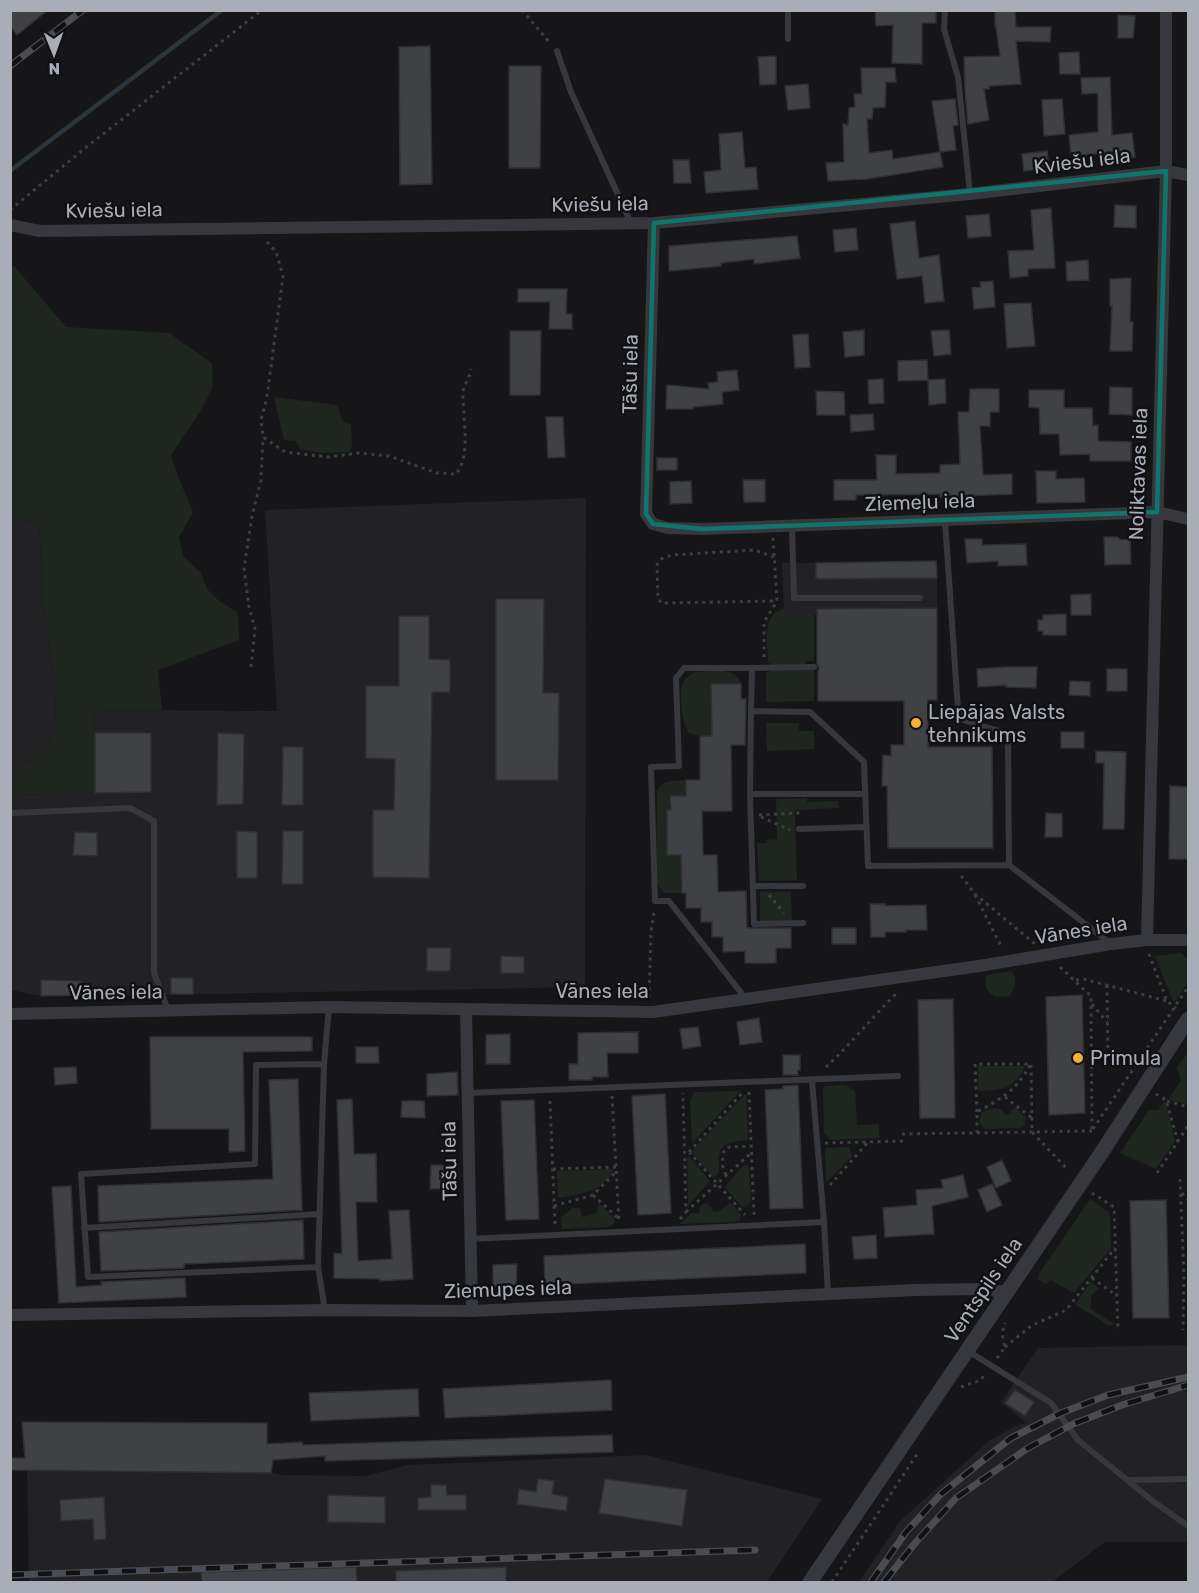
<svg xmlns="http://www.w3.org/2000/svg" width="1199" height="1593" font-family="Rubik,sans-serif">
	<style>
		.built { fill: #222225 }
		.green { fill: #1e261f }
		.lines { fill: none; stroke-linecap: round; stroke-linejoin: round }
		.stream { stroke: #2c353c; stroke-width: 4.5 }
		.building { fill: #404145; stroke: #303034; stroke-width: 1.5 }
		.path { stroke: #3d3f44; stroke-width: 3; stroke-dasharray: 3 4.5; stroke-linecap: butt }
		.service { stroke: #37383d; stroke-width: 6 }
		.minor { stroke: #37383d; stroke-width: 12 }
		.tertiary { stroke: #37383d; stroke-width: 15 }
		.rail-casing { stroke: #4a4c52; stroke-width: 7 }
		.rail { stroke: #111113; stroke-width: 4.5; stroke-dasharray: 14; stroke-linecap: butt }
		.marked { fill: none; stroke: #0f766e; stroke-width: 4.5; stroke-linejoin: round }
		.poi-dot { fill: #f2b134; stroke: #111113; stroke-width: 2 }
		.labels { text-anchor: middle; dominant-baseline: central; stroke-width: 5; stroke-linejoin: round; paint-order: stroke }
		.street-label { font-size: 20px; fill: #a8adb8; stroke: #111113 }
		.poi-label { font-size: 20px; fill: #a8adb8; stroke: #111113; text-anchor: start }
	</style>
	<rect width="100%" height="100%" fill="#161618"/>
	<path class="built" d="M586 498 585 987 150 995 41 996 11 990 10 795 95 793 94 710 277 711 265 510Z
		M39 520 43 605 55 684 56 731 36 758 11 774 10 521Z
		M782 563H816V579L937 578V608L818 609 817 615H784Z
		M1188 1345V1542H1105L1052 1582H859L900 1521 989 1441 1015 1426 1026 1423 1001 1402 1038 1348Z
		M645 1455 822 1499 767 1582H29L27 1470 271 1473 282 1475 365 1476 408 1465Z"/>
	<path class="green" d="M14 266 66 327 169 333 212 363 213 386 200 412 171 455 179 479 193 512 179 537 183 556 201 573 207 589 218 600 238 613 239 640 158 670 162 710H94L95 793 11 795V774L36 758 56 731 55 684 43 605 39 520 11 521 10 268Z
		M274 397 337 405 343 422 351 424 352 445 349 452 322 453 300 449 296 441 284 440Z
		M784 609 785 615H814V661H806V665H771L768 662C768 644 761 613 784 609Z
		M772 670H814V701L766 702V673Z
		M696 672C712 672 736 666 741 684H711L712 736H700L689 733C682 725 679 695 682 685 684 678 690 675 696 672Z
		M766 723H799V731H814V749L767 751Z
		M686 780V796H670L671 810H667V855H681L682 893H664L656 883 657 791C664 779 673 781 686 780Z
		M807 798V802L838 801 839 808 795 810 797 880 759 881 757 843H767V840L777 839 776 799Z
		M760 892H791L792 921 760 922Z
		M1181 953 1188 960V982L1175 1002 1173 1001 1155 956Z
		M1011 971C1018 979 1015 989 1009 996L997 997C987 993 983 986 987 975Z
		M1188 1052V1105L1170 1100 1169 1098 1181 1081 1177 1068Z
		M978 1066H1025C1014 1090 1002 1090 978 1091Z
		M846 1085 855 1091 857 1125 879 1124V1138L830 1140 824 1133 823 1088 826 1086Z
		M740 1091 692 1144 690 1100 695 1092Z
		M746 1093 748 1140C721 1143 718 1145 719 1172L714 1178 691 1152Z
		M1163 1103H1166L1175 1141 1156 1169 1120 1153 1149 1110H1158Z
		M1015 1107 1026 1117 1025 1125 1020 1128 984 1129 979 1122 982 1112 994 1108 1001 1109 1005 1115 1010 1113Z
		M849 1147 852 1156 826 1183 825 1148Z
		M687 1157 691 1158 710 1181 688 1206Z
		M744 1165H747L749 1168 751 1202 745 1207 741 1206 725 1187Z
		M614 1169C606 1191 578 1195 558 1198L557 1171Z
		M1090 1199 1110 1213 1111 1248 1074 1293 1050 1280 1046 1284 1038 1279 1039 1274Z
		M599 1203 615 1219 614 1224 609 1227 562 1229 561 1218 572 1208H580L582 1217 596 1213Z
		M706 1203 711 1206 714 1212 719 1211 731 1203 741 1214 740 1220 736 1222 680 1224 691 1213H699L700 1206Z
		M1091 1282 1099 1288 1091 1296V1309L1115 1324 1109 1326 1075 1304Z"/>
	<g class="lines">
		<path class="stream" d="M10 171 222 10"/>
	</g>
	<path class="building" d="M10 10H48L17 35 10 26Z
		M875 10H936V23H922V64L892 63 893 25 876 26Z
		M995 10H1015L1016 27H1051L1050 42 1016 41 1021 84 989 86V89H984L989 120 968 124 965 89 964 57 1000 56 996 26 995 27Z
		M1118 15 1135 16 1133 38H1118Z
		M430 46 432 184 400 185 399 47Z
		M1079 52 1080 74H1060L1059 53Z
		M776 56V84L760 85 758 57Z
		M509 66H541L540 168H509Z
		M861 68H895L896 82H886L885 107 873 108 872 119H867L869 153 892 150 893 159 940 152 943 167 867 179 828 181 826 163 844 162 843 124 848 125 849 108 855 107 854 94H862Z
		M1110 77 1112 135 1132 133 1135 157 1113 159 1112 152 1071 156 1069 135 1098 132V93L1082 94 1081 78Z
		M808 84 810 108 788 110 785 86Z
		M955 99 958 125 953 126 956 150 940 152 932 101Z
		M1062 99 1065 134 1044 136 1042 100Z
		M742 132 745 168 756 167 758 189 706 193 704 172 721 170 719 134Z
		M1047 151 1049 168 1024 171 1022 154Z
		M673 160H689L691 183H674Z
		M1115 205 1136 206V228L1114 227Z
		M1051 208 1055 268 1028 269V276L1010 278 1008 251 1034 250 1031 210Z
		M989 214 991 236 968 238 966 216Z
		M915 221 919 258 939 255 944 301 925 303 922 276 897 279 890 224Z
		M856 228 858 250 835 252 833 230Z
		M797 236 800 258 754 264V259L721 263V266L669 271V246Z
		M1088 260 1089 280 1067 281 1066 262Z
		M1131 278 1130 322H1133L1132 351H1110L1112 306H1110V279Z
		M993 281 995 307 974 309 972 288 981 287 980 282Z
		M518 289H567L566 314H572V329H549L550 302H518Z
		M1031 303 1035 346 1007 348 1004 304Z
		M864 330V355L845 357 843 332Z
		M949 330 951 354 934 356 931 331Z
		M510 331H541L540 395H510Z
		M808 334 810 367 795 368 793 335Z
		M927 360 928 380 898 381V361Z
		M737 370 739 390 722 392 723 404 693 407V409H666L667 385 709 389 708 383 718 382 717 372Z
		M883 379 884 403 869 404 868 380Z
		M945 379 946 403 929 405 928 380Z
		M1110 387 1132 388V415L1109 414Z
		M970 389H999V412H990V426H980L983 475 1012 474V494L940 497V494L856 495V500H834V480H877L876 455H896V474L940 473V465L960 464 958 412H969Z
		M1029 390H1064V408H1092L1093 426 1098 425V441L1131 442V461H1090V454L1060 455 1059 434H1040L1039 408 1029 407Z
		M816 391 844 392 845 415H817Z
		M873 414 874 430 851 432 850 415Z
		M546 417H563L565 457 548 458Z
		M657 458H677V470H657Z
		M1036 471H1056V479L1084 478 1085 502 1037 503Z
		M743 480H765V502H744Z
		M691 481 692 503 670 504V482Z
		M1104 537H1117L1121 540 1130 539 1131 564 1105 565Z
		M965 539H982V545L1026 544 1027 565 998 566V561L967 563Z
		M936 561 937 578 816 579V563Z
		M1091 594V615H1071V595Z
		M496 599H544L543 693H559L558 780H496Z
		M937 608V700H928V747H992L993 848H888L887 786H882L883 755 891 756V745H904V701H818V671L819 668 817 663V609Z
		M1066 614V635H1043V631H1038V620H1043V615Z
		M399 616H429V659L450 660V692H432L429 878 373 877V810H394L395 759 366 758V686H399Z
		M1006 667H1037L1036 688 1006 687V685L978 687 977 669Z
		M1107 669H1127V691H1107Z
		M1070 681 1090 682V696L1069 695Z
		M711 684H741V699H746L745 745H731L732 811H702L703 855H717L718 892 746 891 747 928H791V948H776V963H745V951L723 952V937H712V922H701V908H686V893H682L681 855H667V810H671L670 796H686V780H700V736H712Z
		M1061 732H1084V748H1061Z
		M95 733H151V792L95 793Z
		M218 733 244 734 243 804 217 805Z
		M283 747H303V805H282Z
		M1096 751 1126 752 1124 829H1103L1104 763H1096Z
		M1170 786 1188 787V859H1169Z
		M1046 813 1062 814V837H1045Z
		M237 831 257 832V878H237Z
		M283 831H303V884H282Z
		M75 832 97 833V856L73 855Z
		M870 904H885V906L926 905 927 930H906V932H885V937H871Z
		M832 928H856V944H832Z
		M427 948H451L450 971H427Z
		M501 956 524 957V973H501Z
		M171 978H193V994H171Z
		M41 980 81 981V995L41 996Z
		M1082 995 1085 1113 1049 1115 1046 997Z
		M953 999 955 1118H920L918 1000Z
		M759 1018 762 1042 740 1045 737 1022Z
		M698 1027 701 1046 683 1049 680 1029Z
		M638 1032V1053H607L608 1077H592V1080H569V1064H578V1033Z
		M510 1034V1064H486V1035Z
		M150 1037H312V1051L243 1052 245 1151 229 1152V1129H151Z
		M356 1047H378L379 1063H356Z
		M783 1055H800V1070H797L798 1075H783Z
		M76 1067 77 1083 55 1085 54 1068Z
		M457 1072 458 1095 427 1096V1074Z
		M298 1079 302 1210 99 1222 98 1186 273 1179 269 1080Z
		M798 1085 803 1208 770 1209 765 1090 783 1089V1086Z
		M665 1094 671 1213 638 1215 632 1096Z
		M352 1099 354 1154H376L377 1202H356L358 1261 392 1259 389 1211 409 1210 413 1279 380 1281V1279L334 1278V1253L342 1254 337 1100Z
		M534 1100 539 1219 506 1220 501 1101Z
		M402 1101H424L425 1118 401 1117Z
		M1002 1160 1011 1181 996 1188 987 1167Z
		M431 1165 453 1166V1188L430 1189Z
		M963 1175 968 1197 932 1206 934 1234 885 1237 883 1208 917 1205 916 1190 943 1188 941 1180Z
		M992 1184 1002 1205 987 1212 978 1190Z
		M71 1186 76 1287 102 1285 101 1282 185 1278 186 1297 59 1303 52 1187Z
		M1166 1200 1169 1318H1133L1130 1201Z
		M303 1220 304 1259 184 1264V1268L101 1271 99 1232Z
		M876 1235 877 1258 854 1259 852 1237Z
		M805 1244 806 1273 545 1285 544 1256Z
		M517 1264 516 1288 493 1287V1265Z
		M611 1380 612 1410 445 1418 443 1389Z
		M418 1389 419 1416 311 1421 309 1393Z
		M1015 1390 1034 1402 1025 1416 1005 1403Z
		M22 1422 267 1423V1444L302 1442 303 1445 612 1435 613 1452 325 1461V1456L273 1460 271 1473 10 1470V1458H25Z
		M538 1479 554 1481 552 1494 568 1497 566 1511 517 1504 519 1489 536 1492Z
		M605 1479 687 1490 682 1526 599 1513Z
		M431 1485H446L447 1495H466V1510H418V1498L431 1497Z
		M328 1495 385 1497V1523L328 1522Z
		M104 1497 106 1539 94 1540 93 1519 61 1521 60 1500Z
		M356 1567 357 1582H202L201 1572Z
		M506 1567V1582H396V1571Z"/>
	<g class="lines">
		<path class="path" d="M522 10 550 43
			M10 210 84 149 262 10
			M267 242 276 252 283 276 267 397 261 420 263 437 285 452 329 457 358 453 389 456 437 473 456 474C472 455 462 415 463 391 464 385 470 378 471 369
			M774 557 755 550 672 555 661 559 657 565 658 598 661 603 777 601
			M764 657V622L777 601 773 538
			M251 667 255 629 249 607 244 568 252 516 261 480 263 437
			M759 815 798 813V819
			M761 817 790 830
			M961 876 975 894 1035 944
			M769 895 784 913
			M975 895 1002 948
			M1149 954 1167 1001 1176 1008
			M1060 967 1091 996 1092 1131
			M1076 980 1083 979 1167 1001
			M1107 985 1108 1057
			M649 998 651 931 654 912
			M1092 1004 1107 1022
			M826 1067C851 1044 872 1017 897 993
			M749 1092 754 1215
			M1156 1094 1166 1100 1178 1142
			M612 1096 619 1221
			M1005 1097 1032 1118
			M550 1101 555 1226
			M1167 1101 1188 1107
			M977 1112 975 1064H1031L1032 1132 1067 1169
			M1093 1129 1188 987
			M977 1133V1112C1002 1098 1016 1091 1030 1065
			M902 1134 1092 1131
			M825 1143 905 1141
			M689 1152 745 1215
			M689 1152 743 1092
			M553 1169 616 1167
			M1157 1173 1188 1126
			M726 1175 722 1165 724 1150 730 1147 751 1146
			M1180 1179 1184 1276 1183 1330
			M830 1185 869 1141
			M1092 1193 1114 1207 1118 1331
			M1182 1193 1188 1200
			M593 1195 618 1218
			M554 1206 593 1195 616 1172
			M686 1212 751 1153
			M680 1219 686 1212 683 1093
			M1092 1278 1117 1296
			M1005 1347 1031 1326 1066 1310 1115 1248
			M997 1358 1005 1347 1002 1333 1005 1323
			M961 1387 981 1380 986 1373
			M832 1582 918 1453"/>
		<path class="service" d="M788 10V39
			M945 10 944 29 958 77 970 193
			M557 51 571 92 631 223
			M945 521 958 710 963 720 996 730 1008 739 1009 865 1110 943
			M792 526 794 598H920
			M752 668 814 667
			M751 711 750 794H865
			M750 794 754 924 803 923
			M10 813 130 808 154 821V973L168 1010
			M799 829 866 827
			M753 886H803
			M746 999 669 901H655L651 767 679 766 676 678 684 668H752L751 711 810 712 864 762 868 866 1009 865
			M468 1093 898 1076
			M824 1222 828 1294
			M84 1228 320 1214
			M470 1239 824 1222 812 1081
			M318 1267 88 1277 81 1174 255 1164 256 1065 324 1064
			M325 1310 318 1267 324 1064 329 1007
			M968 1351 1051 1403 1078 1440 1154 1502 1188 1526
			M1128 1480 1188 1479"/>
		<path class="minor" d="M654 223 646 514 653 524 668 528 702 529 1157 512 1188 519
			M10 225 40 231 654 223 970 194 1166 171 1188 175
			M1147 940 1166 171V10
			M466 1010 472 1311
			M10 1014 329 1007 653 1012 979 966 1111 944 1147 940H1188
			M10 1315 325 1310 472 1311 915 1290 982 1289 1006 1292"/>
		<path class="tertiary" d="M810 1582 1102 1152 1188 1019"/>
		<g class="rail-casing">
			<path id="rail" d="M10 66 83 10
				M10 1575 755 1550
				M871 1582 906 1532 941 1494 1011 1438 1061 1413 1108 1395 1188 1377
				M884 1582 916 1542 956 1498 1028 1448 1073 1424 1122 1405 1188 1385"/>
		</g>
		<use href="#rail" class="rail"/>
	</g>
	<path class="marked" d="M1166 171 1157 512 702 529 653 524 646 514 654 223Z"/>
	<g class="poi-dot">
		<circle cx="916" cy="723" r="6"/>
		<circle cx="1078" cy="1058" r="6"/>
	</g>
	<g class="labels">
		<g class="street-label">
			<text transform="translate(1082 161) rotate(-7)">Kviešu iela</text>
			<text transform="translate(600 204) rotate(-1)">Kviešu iela</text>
			<text transform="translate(114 210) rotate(-1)">Kviešu iela</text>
			<text transform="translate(630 374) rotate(-89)">Tāšu iela</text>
			<text transform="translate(1138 474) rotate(-88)">Noliktavas iela</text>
			<text transform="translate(920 502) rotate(-2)">Ziemeļu iela</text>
			<text transform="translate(1081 930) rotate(-9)">Vānes iela</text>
			<text x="602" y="991">Vānes iela</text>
			<text transform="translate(116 992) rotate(-1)">Vānes iela</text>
			<text transform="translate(449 1161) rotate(-91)">Tāšu iela</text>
			<text transform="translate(508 1289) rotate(-2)">Ziemupes iela</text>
			<text transform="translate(983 1290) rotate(-56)">Ventspils iela</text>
		</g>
		<g class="poi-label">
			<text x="928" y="712">Liepājas Valsts<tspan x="928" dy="23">tehnikums</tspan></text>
			<text x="1090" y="1058">Primula</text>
		</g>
	</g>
	<rect width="1199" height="1593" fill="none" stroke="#a8adb8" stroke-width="24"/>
	<g transform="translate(54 54) rotate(179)" stroke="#111113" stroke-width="4.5" paint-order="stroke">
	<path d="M0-4.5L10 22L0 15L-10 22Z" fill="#a8adb8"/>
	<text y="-9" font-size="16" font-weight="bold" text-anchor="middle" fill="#a8adb8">N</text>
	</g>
</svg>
